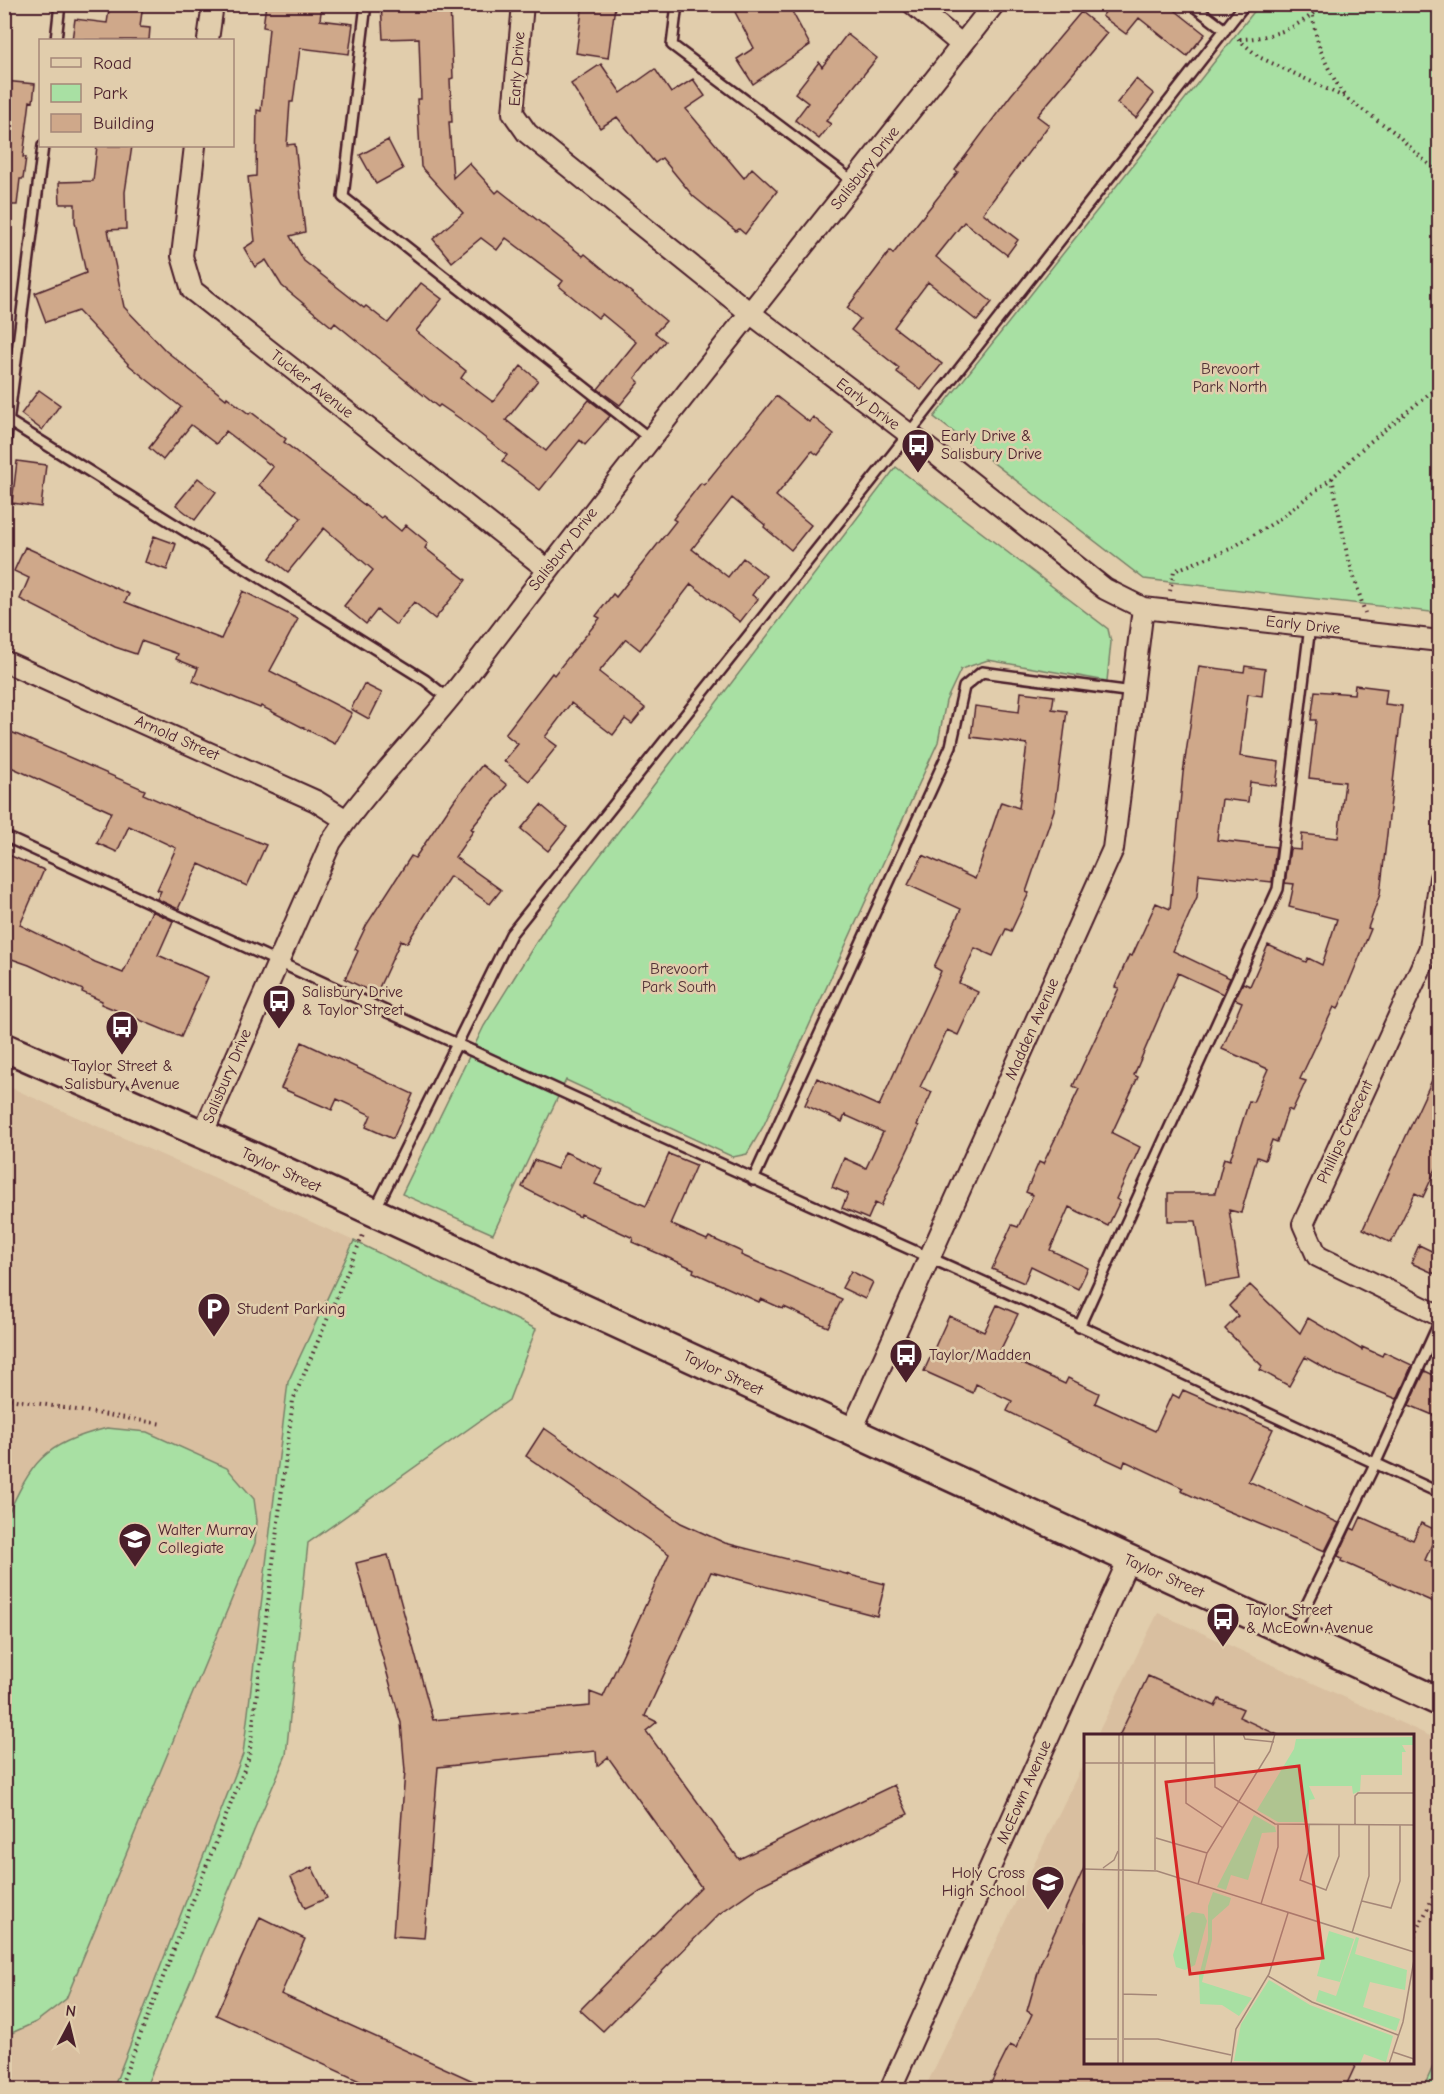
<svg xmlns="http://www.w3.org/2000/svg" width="1444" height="2094" font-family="'Comic Neue',sans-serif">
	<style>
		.built { fill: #d9bfa0 }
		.green { fill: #a8e0a3; stroke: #798067; stroke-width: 1.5 }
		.building { fill: #cfa88a; stroke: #4a1f2b; stroke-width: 1.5 }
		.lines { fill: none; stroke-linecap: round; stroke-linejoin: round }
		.service-casing { stroke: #4a1f2b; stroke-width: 14 }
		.minor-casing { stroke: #4a1f2b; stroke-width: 24 }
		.secondary-casing { stroke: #4a1f2b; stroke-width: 32 }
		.path { stroke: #4a1f2b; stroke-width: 4; stroke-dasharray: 1.5 4.5; stroke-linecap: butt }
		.service { stroke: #e1cdac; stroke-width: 9 }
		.minor { stroke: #e1cdac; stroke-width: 20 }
		.secondary { stroke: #e1cdac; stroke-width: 27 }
		.labels { text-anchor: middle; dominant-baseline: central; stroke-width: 5; stroke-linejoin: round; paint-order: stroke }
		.street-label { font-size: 16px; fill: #4a1f2b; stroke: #e1cdac }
		.park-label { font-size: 16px; fill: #533237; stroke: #e1cdac }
		.poi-label { font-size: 16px; fill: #4a1f2b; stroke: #e1cdac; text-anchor: start }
		.inset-road { fill: none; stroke: #a58778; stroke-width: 1.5 }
		.view { fill: #d62828; fill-opacity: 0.15; stroke: #d62828; stroke-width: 3 }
		.inset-edge { fill: none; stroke: #4a1f2b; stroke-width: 3 }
	</style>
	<rect width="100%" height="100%" fill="#e1cdac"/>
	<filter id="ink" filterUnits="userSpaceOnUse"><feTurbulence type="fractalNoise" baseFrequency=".0167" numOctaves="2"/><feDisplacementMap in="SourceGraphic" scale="12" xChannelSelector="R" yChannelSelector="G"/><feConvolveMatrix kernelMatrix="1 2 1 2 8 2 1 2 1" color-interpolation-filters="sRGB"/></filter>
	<g filter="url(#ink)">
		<path class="built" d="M5 1085 354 1241 288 1382 243 1754 113 2089H31L5 2078Z
			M1158 1613 1439 1740V2089L924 2090 1085 1760 1086 2062H1412V1736L1097 1735Z"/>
		<path class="green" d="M1260 4 1439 5V613L1144 579 934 417Z
			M896 467 1108 629 1111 642 1107 681 988 660 961 669 946 701 938 742 763 1127 747 1154 733 1157 566 1080 493 1234 402 1194 484 1026 547 925Z
			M354 1241 536 1329 509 1400 308 1543 286 1755 145 2089H113L243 1754 288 1382Z
			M107 1428 147 1432 227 1468 254 1499 257 1521 255 1543 66 1999 36 2022 5 2036V1520C33 1461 41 1445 107 1428Z
			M1439 2053V2089H1423Z"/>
		<path class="building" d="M110 4H143L140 27 150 28 149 40H72L75 19 107 23Z
			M266 4H322L320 20 353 24 349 54 300 48 293 102H290L287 145 295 144 305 232 290 236 304 261 364 308 366 306 388 323 421 283 442 299 416 331 466 371 461 378 493 402 521 366 538 380 506 420 546 451 589 400 610 416 585 445 580 440 540 490 502 461 507 455 462 420 440 405 438 407 335 323 332 327 282 286 266 260 255 267 244 248 255 241 248 177 256 176 257 110 261 111 269 28 263 27Z
			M381 4H450L453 78 450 79 452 122H449L453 178 469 163 496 193 499 190 583 256 585 254 666 321 655 333 665 341 635 378 639 382 620 405 598 389 636 342 602 314 598 318 559 286 563 281 506 238 497 250 481 238 452 262 433 239 463 213 421 167 417 99H421L419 38 383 39Z
			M583 4 615 6 608 58 576 53Z
			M749 4H788L810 45 753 84 737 59 754 48 735 12Z
			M1112 4H1167L1205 34 1187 56 1139 18 1126 34 1102 16Z
			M1081 12 1107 33 1037 116 1049 125 983 213 1018 240 1007 255 964 222 936 257 992 302 977 321 928 282 894 327 942 364 921 390 897 372 899 368 851 330 860 319 847 308 890 251 893 254 958 172 955 170 1011 95Z
			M847 34 877 58 826 121 831 124 819 139 795 120 808 103 795 93 819 62 822 67Z
			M601 64 621 93 655 69 671 93 693 79 705 96 686 109 744 178 752 168 777 191 745 234 739 229 736 231 693 196 662 158 655 163 617 117 600 128 571 84Z
			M1136 79 1154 94 1136 118 1117 103Z
			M4 81 35 84 33 102 30 101 23 157H26L23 179H20L17 205H4Z
			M388 140 403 169 376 184 360 155Z
			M97 146H132L125 192 126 229 108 230 124 307 166 351 226 399 227 397 249 414 251 412 286 439 284 442 381 518 383 516 401 531 406 525 428 543 425 548 466 580 435 619 414 602 396 625 377 610 366 624 344 606 373 570 324 528 288 572 270 558 301 518 259 485 273 467 226 431 216 444 191 425 163 460 149 448 181 407 130 366 78 311 46 322 35 293 86 273 75 222V204H60L59 182 93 181Z
			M39 390 60 405 42 430 21 414Z
			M776 396 809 422 813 417 834 434 818 455 812 451 776 496 811 525 791 550 764 527 765 525 732 498 692 549 728 577 743 558 766 576 752 595 758 599 740 622 691 584 640 650 626 639 599 672 645 708 632 724 625 719 613 735 571 703 545 737 557 746 529 781 504 761 518 744 505 734 552 673 554 675 600 618 596 616 613 594 616 597 676 521 673 519 701 483 704 485Z
			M17 461 46 465 41 507 12 503Z
			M198 478 216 492 195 520 176 505Z
			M154 536 176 544 167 570 145 562Z
			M25 547 129 594 125 602 221 639 243 591 298 619 270 671 352 713 335 744 261 706 260 708 193 681 198 668 176 659 178 654 141 641 136 654 115 647 20 599 29 578 14 571Z
			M1199 666 1244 672 1245 666 1265 669 1262 696 1248 694 1240 756 1279 762 1276 786 1250 782 1248 802 1222 799 1217 840 1276 847 1272 882 1199 874 1197 897 1173 951 1230 978 1223 994 1178 973 1134 1075 1138 1077 1112 1133 1140 1147 1116 1199 1120 1201 1108 1226 1069 1207 1050 1250 1088 1268 1078 1289 1031 1266 1024 1283 992 1269 1012 1225 1018 1227 1033 1195 1026 1192 1039 1162 1043 1164 1079 1089 1073 1086 1119 988 1115 987 1129 955 1132 956 1156 903 1170 909 1183 773Z
			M364 684 382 693 369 719 351 709Z
			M1355 685 1387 689 1385 704 1402 706 1380 894 1368 928 1371 929 1338 1009 1334 1007 1300 1079 1306 1081 1292 1111 1288 1109 1277 1142 1272 1140 1265 1160 1257 1157 1241 1213 1229 1210 1240 1279 1206 1285 1196 1221H1168V1193H1215L1224 1158 1230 1160 1249 1101 1253 1102 1268 1069 1222 1049 1242 1002 1235 999 1243 983 1250 986 1268 945 1306 962 1308 958 1322 965 1337 919 1289 907 1294 884 1285 883 1290 849 1301 850 1302 834 1338 838 1345 782 1309 778 1316 720H1311L1315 691 1354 694Z
			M1021 692 1054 696 1052 709 1067 711 1054 810 1026 892 1029 893 1011 931 1006 929 993 956 975 948 959 983 978 992 958 1035 947 1030 920 1087 932 1092 917 1125 919 1126 881 1206 875 1203 868 1219 842 1208 848 1194 832 1187 844 1158 866 1168 883 1132 845 1115 842 1122 805 1105 817 1078 879 1106 941 971 934 967 961 909 908 885 923 855 975 879 1001 802 1019 808 1027 744 971 737 975 706 1019 712Z
			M4 729 145 790 143 794 195 817 266 845 247 886 199 864 178 909 157 899 161 891 157 890 176 848 129 826 117 852 97 843 111 812 4 764Z
			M482 765 507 785 471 829 474 830 455 857 501 890 490 904 450 876 407 943 401 940 376 994 345 979 358 951 355 949 367 924 411 856 415 858 455 799Z
			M541 805 567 827 548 851 521 829Z
			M4 853 44 870 20 925 95 962 123 973 152 911 173 921 158 955 208 977 181 1037 101 1004 102 1001 82 992 83 990 29 965 6 957 4 961Z
			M302 1042 413 1094 393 1139 366 1127 371 1115 337 1099 332 1110 281 1088Z
			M1440 1063V1160L1423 1197 1415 1193 1391 1243 1363 1229Z
			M565 1152 602 1169 595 1184 646 1206 669 1154 696 1165 670 1224 707 1240 709 1237 742 1252 741 1255 842 1299 828 1327 784 1307 783 1309 761 1299 759 1302 693 1272 694 1269 632 1242 633 1238 581 1214 580 1217 522 1187 534 1160 557 1169Z
			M1419 1245 1440 1255V1276L1411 1263Z
			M851 1271 873 1282 865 1299 842 1288Z
			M1250 1285 1300 1333 1308 1318 1362 1350V1347L1382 1356 1384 1352 1412 1365 1397 1399 1335 1374 1305 1357 1289 1386 1260 1370 1262 1366 1225 1329 1238 1316 1229 1306Z
			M997 1305 1018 1314 999 1353 1065 1384 1068 1378 1099 1393 1095 1403 1155 1431 1172 1394 1179 1398 1183 1390 1273 1429 1248 1481 1339 1523 1325 1551 1201 1500 1181 1491 1183 1488 1125 1461 1123 1467 1093 1453 1007 1411 1012 1401 976 1384 973 1393 924 1371 949 1316 984 1332Z
			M1425 1371 1440 1378V1418L1409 1405Z
			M544 1428 681 1523 725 1543 885 1584 877 1616 711 1572 645 1716 657 1722 646 1731 739 1859 894 1785 908 1814 759 1886 719 1914 603 2031 580 2010 701 1887 608 1757 597 1766 596 1751 438 1767 424 1938 393 1936 405 1771 401 1723 356 1563 388 1555 433 1720 590 1706V1692L603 1697 669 1554 526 1456Z
			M1361 1517 1413 1540 1421 1523 1438 1531 1425 1560 1440 1567V1605L1341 1561 1342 1558 1338 1556 1351 1528 1355 1530Z
			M1148 1676 1215 1706 1219 1699 1243 1709 1239 1717 1280 1736H1119Z
			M1086 1864V2062H1357L1344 2090H1002L991 2083 1010 2045 1016 2048 1032 2014 1027 2011 1041 1962Z
			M312 1867 327 1898 305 1908 291 1877Z
			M260 1917 305 1939 281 1994 493 2090H379L216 2015Z"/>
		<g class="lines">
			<g class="service-casing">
				<path id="service" d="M366 4 343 197 649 438
					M677 4 672 45 854 182
					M1191 4 1225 30
					M56 40 60 4
					M10 422 425 680 449 699
					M4 455 43 146
					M4 836C312 977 619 1120 928 1257 1100 1333 1269 1415 1440 1493
					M753 1180 951 746 964 687 982 672 1133 692
					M375 1210 511 934 892 455 1245 4
					M1079 1327 1278 889 1310 626
					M1293 1633 1375 1464 1440 1321"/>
			</g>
			<g class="minor-casing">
				<path id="minor" d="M523 4 513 113 527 133 750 313 938 456 1105 589 1143 608 1440 641
					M913 4 962 45
					M208 40 213 4
					M195 146 182 256 192 290 547 569
					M4 661 316 801 346 820
					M1440 878 1430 948 1303 1224 1317 1256 1440 1316
					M202 1135 331 842C371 783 424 733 467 676 639 449 819 228 994 4
					M851 1432 1113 849 1143 608
					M890 2090 1128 1561"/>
			</g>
			<g class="secondary-casing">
				<path id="secondary" d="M4 1047 252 1156 1440 1702"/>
			</g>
			<path class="path" d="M1313 16C1316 48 1329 71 1345 97
				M1238 39 1259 57 1346 98 1394 132 1440 175
				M1240 39C1268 39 1304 27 1322 4
				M1332 478 1347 554 1365 613
				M1170 591 1174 571 1230 549 1275 522 1332 478 1365 446 1440 385
				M4 1398 162 1424
				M1412 1942 1440 1882
				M119 2090 249 1757 293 1400 363 1235"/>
			<use href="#service" class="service"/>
			<use href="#minor" class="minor"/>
			<use href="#secondary" class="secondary"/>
		</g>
	</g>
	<defs>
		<g id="bus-pin" transform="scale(1.725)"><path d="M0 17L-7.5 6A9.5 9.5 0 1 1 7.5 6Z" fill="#4a1f2b" stroke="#e1cdac"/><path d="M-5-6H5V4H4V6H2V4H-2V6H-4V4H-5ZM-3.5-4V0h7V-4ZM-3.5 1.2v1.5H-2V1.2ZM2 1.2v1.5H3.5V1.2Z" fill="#fff"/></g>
		<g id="parking-pin" transform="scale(1.725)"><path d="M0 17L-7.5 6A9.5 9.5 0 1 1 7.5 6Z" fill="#4a1f2b" stroke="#e1cdac"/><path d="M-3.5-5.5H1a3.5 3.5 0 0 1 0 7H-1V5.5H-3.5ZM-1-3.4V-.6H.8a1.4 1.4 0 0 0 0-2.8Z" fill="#fff"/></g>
		<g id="school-pin" transform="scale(1.725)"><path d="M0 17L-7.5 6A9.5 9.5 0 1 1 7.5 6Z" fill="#4a1f2b" stroke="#e1cdac"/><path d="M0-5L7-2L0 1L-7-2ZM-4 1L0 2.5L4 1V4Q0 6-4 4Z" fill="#fff"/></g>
	</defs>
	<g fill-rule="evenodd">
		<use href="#bus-pin" x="918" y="445"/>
		<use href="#bus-pin" x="279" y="1001"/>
		<use href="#bus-pin" x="122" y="1027"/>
		<use href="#parking-pin" x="214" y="1309"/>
		<use href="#bus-pin" x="906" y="1355"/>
		<use href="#school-pin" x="135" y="1539"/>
		<use href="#bus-pin" x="1223" y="1619"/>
		<use href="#school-pin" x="1048" y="1882"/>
	</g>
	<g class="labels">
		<g class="street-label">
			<text transform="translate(517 69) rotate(-86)">Early Drive</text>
			<text transform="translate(865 168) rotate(-52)">Salisbury Drive</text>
			<text transform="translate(312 384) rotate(38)">Tucker Avenue</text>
			<text transform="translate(868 404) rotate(37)">Early Drive</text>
			<text transform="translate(563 549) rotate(-52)">Salisbury Drive</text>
			<text transform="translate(1303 625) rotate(6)">Early Drive</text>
			<text transform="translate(177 738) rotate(24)">Arnold Street</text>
			<text transform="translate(1032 1029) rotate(-66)">Madden Avenue</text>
			<text transform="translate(227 1076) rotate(-67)">Salisbury Drive</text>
			<text transform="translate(1345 1132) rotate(-65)">Phillips Crescent</text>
			<text transform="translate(281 1170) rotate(25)">Taylor Street</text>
			<text transform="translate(723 1373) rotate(25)">Taylor Street</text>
			<text transform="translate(1164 1576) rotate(24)">Taylor Street</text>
			<text transform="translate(1024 1792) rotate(-66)">McEown Avenue</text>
		</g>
		<g class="park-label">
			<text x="1230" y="369">Brevoort<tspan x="1230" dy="18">Park North</tspan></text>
			<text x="679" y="969">Brevoort<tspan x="679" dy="18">Park South</tspan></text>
		</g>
		<g class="poi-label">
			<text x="941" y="436">Early Drive &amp;<tspan x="941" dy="18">Salisbury Drive</tspan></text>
			<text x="302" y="992">Salisbury Drive<tspan x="302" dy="18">&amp; Taylor Street</tspan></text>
			<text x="122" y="1066" text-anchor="middle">Taylor Street &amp;<tspan x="122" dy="18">Salisbury Avenue</tspan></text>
			<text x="237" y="1309">Student Parking</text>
			<text x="929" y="1355">Taylor/Madden</text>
			<text x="158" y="1530">Walter Murray<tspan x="158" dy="18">Collegiate</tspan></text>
			<text x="1246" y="1610">Taylor Street<tspan x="1246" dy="18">&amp; McEown Avenue</tspan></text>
			<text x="1025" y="1873" text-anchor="end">Holy Cross<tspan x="1025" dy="18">High School</tspan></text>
		</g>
	</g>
	<g transform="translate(1084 1734)">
		<rect width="330" height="330" fill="#e1cdac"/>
		<path d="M330 3V11H318L322 18H318V41H277L276 57 269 60 268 52H225L231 65 225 66 224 88H194L173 76 210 15 212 5ZM170 81 191 93 192 98 178 99 164 146 147 141 142 156 133 153ZM129 158 147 164 145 171 128 186V206L118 248 168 264 155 282 138 271 116 270 115 242 124 206V172ZM108 178 120 180 123 187 111 231 101 236 92 233 89 221 101 183ZM245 197 270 205 256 248 233 242ZM272 203 275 204 271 220 323 236 321 256 286 248 279 273 316 285 312 297 232 267 235 256 252 262ZM185 246 226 271 309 302 302 328 280 320 276 330 150 327 157 290Z" fill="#a8e0a3"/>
		<path class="inset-road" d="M102 0V69L139 94M130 0 131 53 191 90 330 91M159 0 161 5 190 8M0 29H130M225 91 224 119 216 146 242 156 255 122V91M271 91V62L274 59H330M72 104 123 119M19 134 30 126 34 117M0 135 73 137 330 218M71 136V0M114 150 123 119 186 17 191 0M278 167 307 174 316 147V91M177 170 194 113V91M268 199 285 142V91M184 242 228 268 314 301M39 260 73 261M0 305H33M40 305H74L147 321M309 318 330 325M34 330 35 0M39 330V0M147 330 152 295 185 240 204 179M305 330 319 288 330 226"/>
		<path class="view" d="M215 32 239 224 106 240 82 48Z"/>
		<rect width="330" height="330" class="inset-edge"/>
	</g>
	<rect width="1444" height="2094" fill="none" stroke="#e1cdac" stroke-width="24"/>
	<rect x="12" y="12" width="1420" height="2070" fill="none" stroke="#4a1f2b" stroke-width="2" filter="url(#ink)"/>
	<rect x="39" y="39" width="195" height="108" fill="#e1cdac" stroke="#a58778" stroke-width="1.5"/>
	<rect x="51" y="58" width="30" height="9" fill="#e1cdac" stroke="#a58778" stroke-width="1.5"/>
	<text x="93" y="69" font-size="18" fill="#4a1f2b">Road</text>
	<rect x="51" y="84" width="30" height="18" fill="#a8e0a3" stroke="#a58778" stroke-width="1.5"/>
	<text x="93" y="99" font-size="18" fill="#4a1f2b">Park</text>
	<rect x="51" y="114" width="30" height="18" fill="#cfa88a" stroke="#a58778" stroke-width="1.5"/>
	<text x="93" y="129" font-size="18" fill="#4a1f2b">Building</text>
	<g transform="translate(69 2025) rotate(7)" stroke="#e1cdac" stroke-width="4.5" paint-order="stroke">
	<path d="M0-4.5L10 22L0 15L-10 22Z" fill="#4a1f2b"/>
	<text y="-9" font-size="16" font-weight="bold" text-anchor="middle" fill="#4a1f2b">N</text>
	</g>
</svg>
